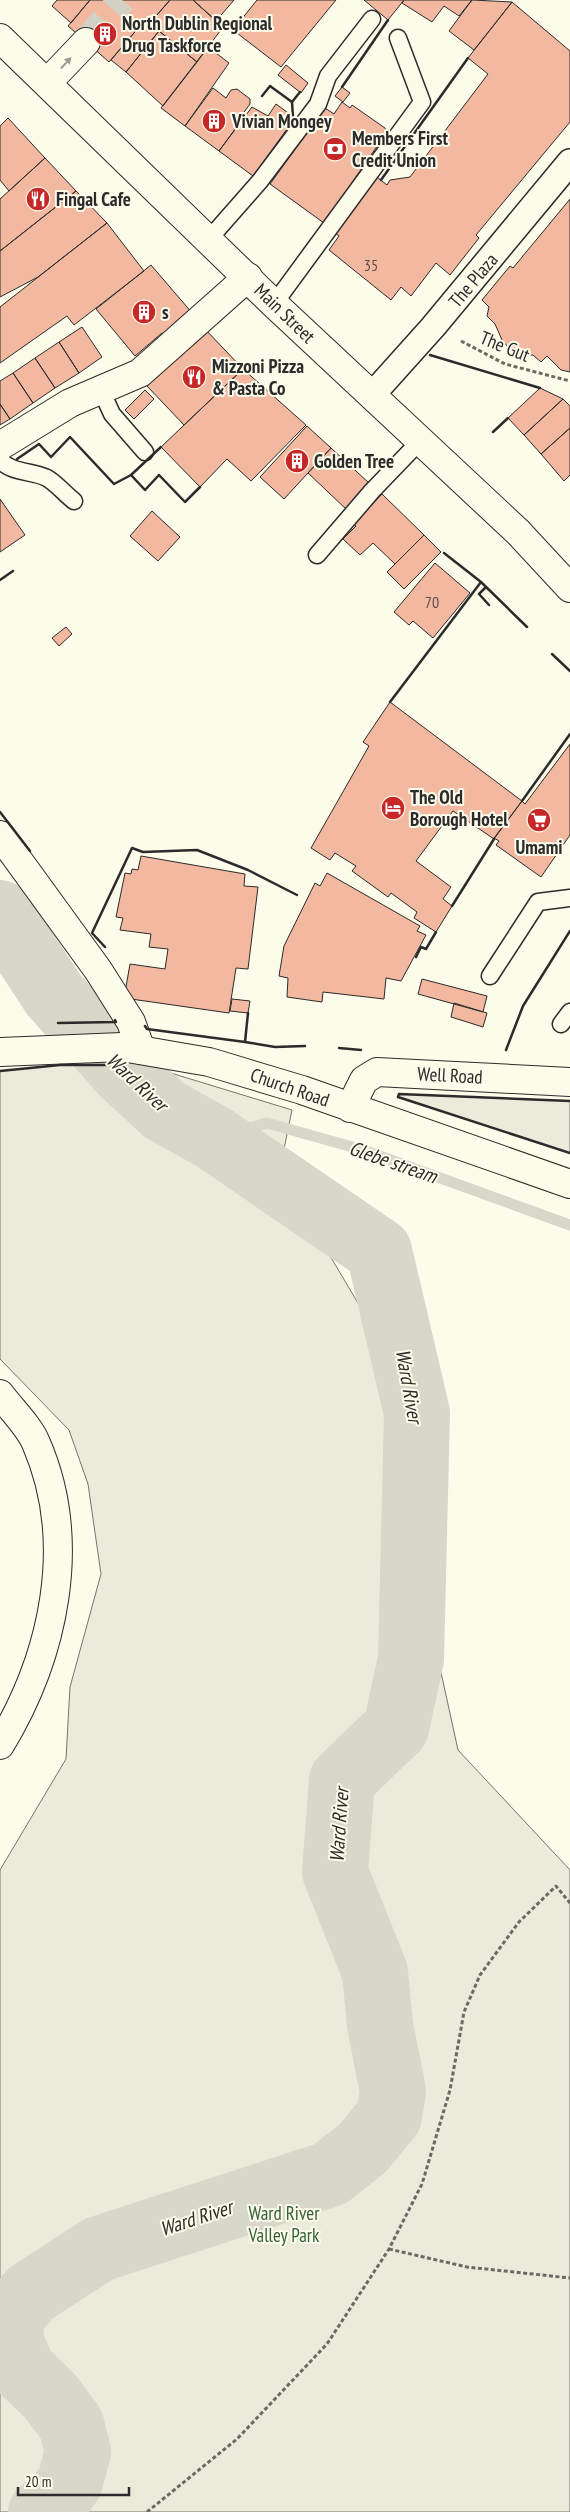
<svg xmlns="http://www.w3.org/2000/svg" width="570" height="2512" font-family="'PT Sans Narrow',sans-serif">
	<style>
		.green { fill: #ecebdb; stroke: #74746e }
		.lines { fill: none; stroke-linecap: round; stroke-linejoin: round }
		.stream { stroke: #d8d7c9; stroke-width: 11 }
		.river { stroke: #d8d7c9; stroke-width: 66 }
		.building { fill: #f2b8a0; stroke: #2b2b2b }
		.minor-tunnel { stroke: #d3d1c4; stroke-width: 28; stroke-dasharray: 28 14; stroke-linecap: butt }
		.service-casing { stroke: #2b2b2b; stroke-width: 19 }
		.pedestrian-casing { stroke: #2b2b2b; stroke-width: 28 }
		.minor-casing { stroke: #2b2b2b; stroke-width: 30 }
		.tertiary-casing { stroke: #2b2b2b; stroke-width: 30 }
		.secondary-casing { stroke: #2b2b2b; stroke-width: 30 }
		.path { stroke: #6a6964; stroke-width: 3; stroke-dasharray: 4 2.5; stroke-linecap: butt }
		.service { stroke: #fdfbea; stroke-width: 16 }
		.pedestrian { stroke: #fdfbea; stroke-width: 25 }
		.minor { stroke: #fdfbea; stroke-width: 28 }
		.tertiary { stroke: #fdfbea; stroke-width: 28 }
		.secondary { stroke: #fdfbea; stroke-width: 28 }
		.wall { stroke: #2b2b2b; stroke-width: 2.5 }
		.oneway { fill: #9e9d94 }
		.labels { text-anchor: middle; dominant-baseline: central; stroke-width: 4; stroke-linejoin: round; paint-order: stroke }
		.number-label { font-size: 16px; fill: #5d4e48 }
		.poi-label { font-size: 19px; font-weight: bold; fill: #2b2b2b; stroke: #fdfbea; text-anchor: start }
		.street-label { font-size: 19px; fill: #2b2b2b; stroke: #fdfbea }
		.park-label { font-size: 19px; fill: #34623c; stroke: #fdfbea }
		.water-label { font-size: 20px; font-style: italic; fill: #2b2b2b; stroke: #fdfbea }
	</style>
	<rect width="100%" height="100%" fill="#fdfbea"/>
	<path class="green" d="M60 1065H126L161 1070 292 1110 283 1154 262 1209 326 1249 365 1315 385 1380 391 1555 438 1608 435 1645 458 1750 570 1870V2512H0V1870L66 1759 70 1687 101 1574 88 1484 69 1430 0 1359V1071Z
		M399 1094 570 1101V1153L398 1097Z"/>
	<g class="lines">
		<path class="stream" d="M214 1138 267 1123 363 1150 570 1225"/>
		<path class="river" d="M0 913 54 995 123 1072 164 1110 214 1138 379 1251 417 1413 411 1659 396 1728 342 1780 335 1872 375 1972 380 2025 393 2091 389 2116 363 2148 330 2174 99 2249 31 2293 16 2310 9 2327 13 2348 24 2371 50 2396 71 2424 78 2451 70 2482 56 2501 41 2512"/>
	</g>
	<path class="building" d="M57 0H90L71 23 52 6Z
		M90 0H170L149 24 145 20 109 62 68 26Z
		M170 0H193L223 27 197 62 159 31 126 72 111 60 145 20 149 24Z
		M193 0H234L216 21Z
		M257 0H336L281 67 233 30Z
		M364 0H404L388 20Z
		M404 0H472L459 16 444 6 432 22 402 3Z
		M472 0 512 2 474 50 449 31Z
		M512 2 570 51V122L476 235 479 238 450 275 436 263 411 296 401 287 391 300 329 250 339 236 335 233 377 177 387 185 390 180 410 177 488 74 468 58Z
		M159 31 197 62 163 106 126 72Z
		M208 47 229 63 185 126 161 108Z
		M286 65 308 83 301 93 278 75Z
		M342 87 350 93 343 102 335 96Z
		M213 88 226 98 231 90 237 89 250 99V104L242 115 244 117 219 151 185 126Z
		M342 102 350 108 352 105 385 128 387 132 324 223 270 184 325 108 334 114Z
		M276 104 295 118 253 176 219 151 252 107 268 116Z
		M8 118 45 158 9 191 0 180V126Z
		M45 158 76 191 0 251V199Z
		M76 191 107 223 38 277 0 297V251Z
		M570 199V372L561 370 547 356 541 362 533 355H521L508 347 502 340 495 324 487 316 489 307 482 300 510 266 513 268Z
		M107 223 144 271 74 325 67 316 0 363V307Z
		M151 265 193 314 165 337 162 333 135 356 96 309Z
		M82 327 102 357 79 373 59 342Z
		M205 329 243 369 184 425 146 385Z
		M59 342 79 373 55 388 35 358Z
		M35 358 55 388 33 403 13 373Z
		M243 369 306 425 251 481 227 459 200 487 161 447Z
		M13 373 33 403 10 419 0 404V381Z
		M540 388 563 399 524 435 508 418Z
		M145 390 154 399 134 419 125 410Z
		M563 399 570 406V428L541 454 524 435Z
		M0 404 10 419 0 425Z
		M307 426 331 448 284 499 260 477Z
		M570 428V475L564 481 541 454Z
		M331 448 369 483 346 509 308 473Z
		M382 494 424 535 395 564 373 543 360 555 343 539 356 526 353 524Z
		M0 499 25 535 0 552Z
		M152 511 180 537 158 561 130 536Z
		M424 535 441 552 404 589 387 572Z
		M435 563 470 593 433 638 413 621 409 625 394 612Z
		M66 627 72 634 59 646 52 638Z
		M390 702 522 801 494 839 453 811 416 861 451 887 443 899 452 906 436 932 414 918 417 912 391 893 388 897 352 871 356 866 335 853 330 860 311 848 369 746 363 742Z
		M570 744V835L541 877 496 845 499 841 494 838 522 801 525 804Z
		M141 856 245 874 244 886 258 887 248 969 236 968 229 1013 124 998 130 964 165 969 168 949 149 947 151 934 120 930 123 918 116 917 125 873 131 874 132 869 138 870Z
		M327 873 420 926 417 931 426 935 401 981 386 978 384 999 323 992 322 1002 287 997 288 978 279 976 284 946 315 883 320 886Z
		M422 979 487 996 483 1012 418 994Z
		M232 999 250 1001 248 1013 230 1011Z
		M454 1003 487 1013 483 1027 451 1017Z"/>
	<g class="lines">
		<path class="minor-tunnel" d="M86 42 122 0"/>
		<g class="service-casing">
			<path id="service" d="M209 239 260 181 318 104 328 76 372 19
				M274 304 422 102 398 38
				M101 390 112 414 145 452
				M0 460C13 474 31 470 47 478 56 483 65 494 74 501
				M317 555 372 491 421 440
				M490 976 538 902 570 898
				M561 1024 570 1012"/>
		</g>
		<g class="pedestrian-casing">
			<path id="pedestrian" d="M372 395 433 327 570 162"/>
		</g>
		<g class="minor-casing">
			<path id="minor" d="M47 83 86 42
				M0 446 70 403 140 373 248 277
				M0 835 98 970 131 1022 141 1050"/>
		</g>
		<g class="tertiary-casing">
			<path id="tertiary" d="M0 1052 122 1047 209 1062 302 1090 570 1184
				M350 1108 364 1080 377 1072 570 1082
				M0 1394C11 1409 29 1426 36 1443 79 1542 54 1656 0 1745"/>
		</g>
		<g class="secondary-casing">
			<path id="secondary" d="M0 38 274 304 518 532 570 588"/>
		</g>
		<path class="path" d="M461 341 505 364 570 381
			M389 2249 467 2267 570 2278
			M147 2512 237 2439 327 2344 389 2249 422 2184 450 2090 464 2012 480 1975 519 1922 556 1886 570 1903"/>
		<use href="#service" class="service"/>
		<use href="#pedestrian" class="pedestrian"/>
		<use href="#minor" class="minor"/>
		<use href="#tertiary" class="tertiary"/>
		<use href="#secondary" class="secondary"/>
		<path class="wall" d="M342 87 388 20
			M262 96 270 86 292 102
			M293 117 292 102 300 92
			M381 180 468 58
			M430 355 540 388
			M493 432 508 418
			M17 459 39 444 51 457 70 437 114 484 131 475 161 447
			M131 475 145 490 159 475 185 502 200 487
			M0 580 13 571
			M481 582 527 627
			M486 587 479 594 489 605
			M552 654 570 671
			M390 702 481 582 444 553
			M522 801 570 734
			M0 812 30 851
			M452 906 494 839
			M105 947 92 933 132 848 143 852 197 850 248 870 297 895
			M416 957 421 947 426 949 436 932
			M58 1023 116 1022 115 1020
			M145 1026 147 1029 245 1042 248 1013
			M245 1042 275 1047 305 1046
			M339 1048 361 1050
			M506 1050 523 1006 570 931
			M0 1071 60 1065H126
			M570 1101 399 1094 398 1097 570 1153"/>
	</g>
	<defs><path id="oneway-solid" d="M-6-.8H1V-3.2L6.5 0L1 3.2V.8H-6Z" transform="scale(1.25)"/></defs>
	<use class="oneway" href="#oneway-solid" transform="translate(66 63) rotate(-47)"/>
	<defs>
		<g id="building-disc" transform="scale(1.25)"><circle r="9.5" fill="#c62828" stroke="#fdfbea"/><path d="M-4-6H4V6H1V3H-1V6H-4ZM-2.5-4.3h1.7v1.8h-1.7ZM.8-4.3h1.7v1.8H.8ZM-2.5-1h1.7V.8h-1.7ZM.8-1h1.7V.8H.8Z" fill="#fff"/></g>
		<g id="bank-disc" transform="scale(1.25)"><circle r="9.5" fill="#c62828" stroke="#fdfbea"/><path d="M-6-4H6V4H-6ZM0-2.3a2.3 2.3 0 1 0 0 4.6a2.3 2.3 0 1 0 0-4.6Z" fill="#fff"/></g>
		<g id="restaurant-disc" transform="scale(1.25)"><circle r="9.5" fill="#c62828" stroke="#fdfbea"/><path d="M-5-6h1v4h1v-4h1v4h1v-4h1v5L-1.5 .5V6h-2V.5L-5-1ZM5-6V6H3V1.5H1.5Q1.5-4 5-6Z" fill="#fff"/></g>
		<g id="hotel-disc" transform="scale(1.25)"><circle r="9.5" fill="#c62828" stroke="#fdfbea"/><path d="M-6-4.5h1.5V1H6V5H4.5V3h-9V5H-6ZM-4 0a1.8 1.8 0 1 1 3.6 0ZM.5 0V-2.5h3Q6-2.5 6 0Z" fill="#fff"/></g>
		<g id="supermarket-disc" transform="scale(1.25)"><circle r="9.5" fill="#c62828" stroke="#fdfbea"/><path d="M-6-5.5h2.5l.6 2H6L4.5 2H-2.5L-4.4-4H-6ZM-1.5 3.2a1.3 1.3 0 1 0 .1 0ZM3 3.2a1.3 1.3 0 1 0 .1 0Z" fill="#fff"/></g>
	</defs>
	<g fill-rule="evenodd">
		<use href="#building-disc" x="105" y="34"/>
		<use href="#building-disc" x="214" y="121"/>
		<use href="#bank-disc" x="335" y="149"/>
		<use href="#restaurant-disc" x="38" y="199"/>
		<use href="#building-disc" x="144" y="312"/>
		<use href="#restaurant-disc" x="194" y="377"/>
		<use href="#building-disc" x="297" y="461"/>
		<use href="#hotel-disc" x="393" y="808"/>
		<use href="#supermarket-disc" x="539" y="820"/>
	</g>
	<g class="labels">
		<g class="number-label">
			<text x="371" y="265">35</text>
			<text x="432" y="602">70</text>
		</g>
		<g class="poi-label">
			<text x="122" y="23">North Dublin Regional<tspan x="122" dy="22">Drug Taskforce</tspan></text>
			<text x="232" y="121">Vivian Mongey</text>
			<text x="352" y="138">Members First<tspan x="352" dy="22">Credit Union</tspan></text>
			<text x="56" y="199">Fingal Cafe</text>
			<text x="162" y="312">s</text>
			<text x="212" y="366">Mizzoni Pizza<tspan x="212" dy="22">&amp; Pasta Co</tspan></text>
			<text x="314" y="461">Golden Tree</text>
			<text x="410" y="797">The Old<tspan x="410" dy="22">Borough Hotel</tspan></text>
			<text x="539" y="847" text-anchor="middle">Umami</text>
		</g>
		<g class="street-label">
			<text transform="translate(473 280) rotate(-50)">The Plaza</text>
			<text transform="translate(285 313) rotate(44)">Main Street</text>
			<text transform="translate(505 346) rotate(22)">The Gut</text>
			<text transform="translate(450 1075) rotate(3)">Well Road</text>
			<text transform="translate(290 1087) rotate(19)">Church Road</text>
		</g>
		<g class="park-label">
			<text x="284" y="2213">Ward River<tspan x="284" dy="22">Valley Park</tspan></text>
		</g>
		<g class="water-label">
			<text transform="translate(137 1082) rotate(43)">Ward River</text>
			<text transform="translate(393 1162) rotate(19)">Glebe stream</text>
			<text transform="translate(409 1386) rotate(80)">Ward River</text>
			<text transform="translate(339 1825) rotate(-86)">Ward River</text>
			<text transform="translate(196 2218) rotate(-18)">Ward River</text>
		</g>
	</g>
	<path d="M18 2487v8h111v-8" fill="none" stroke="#2b2b2b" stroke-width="2.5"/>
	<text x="25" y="2487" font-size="15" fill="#2b2b2b" stroke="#fdfbea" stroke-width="4" paint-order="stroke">20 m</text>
</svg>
